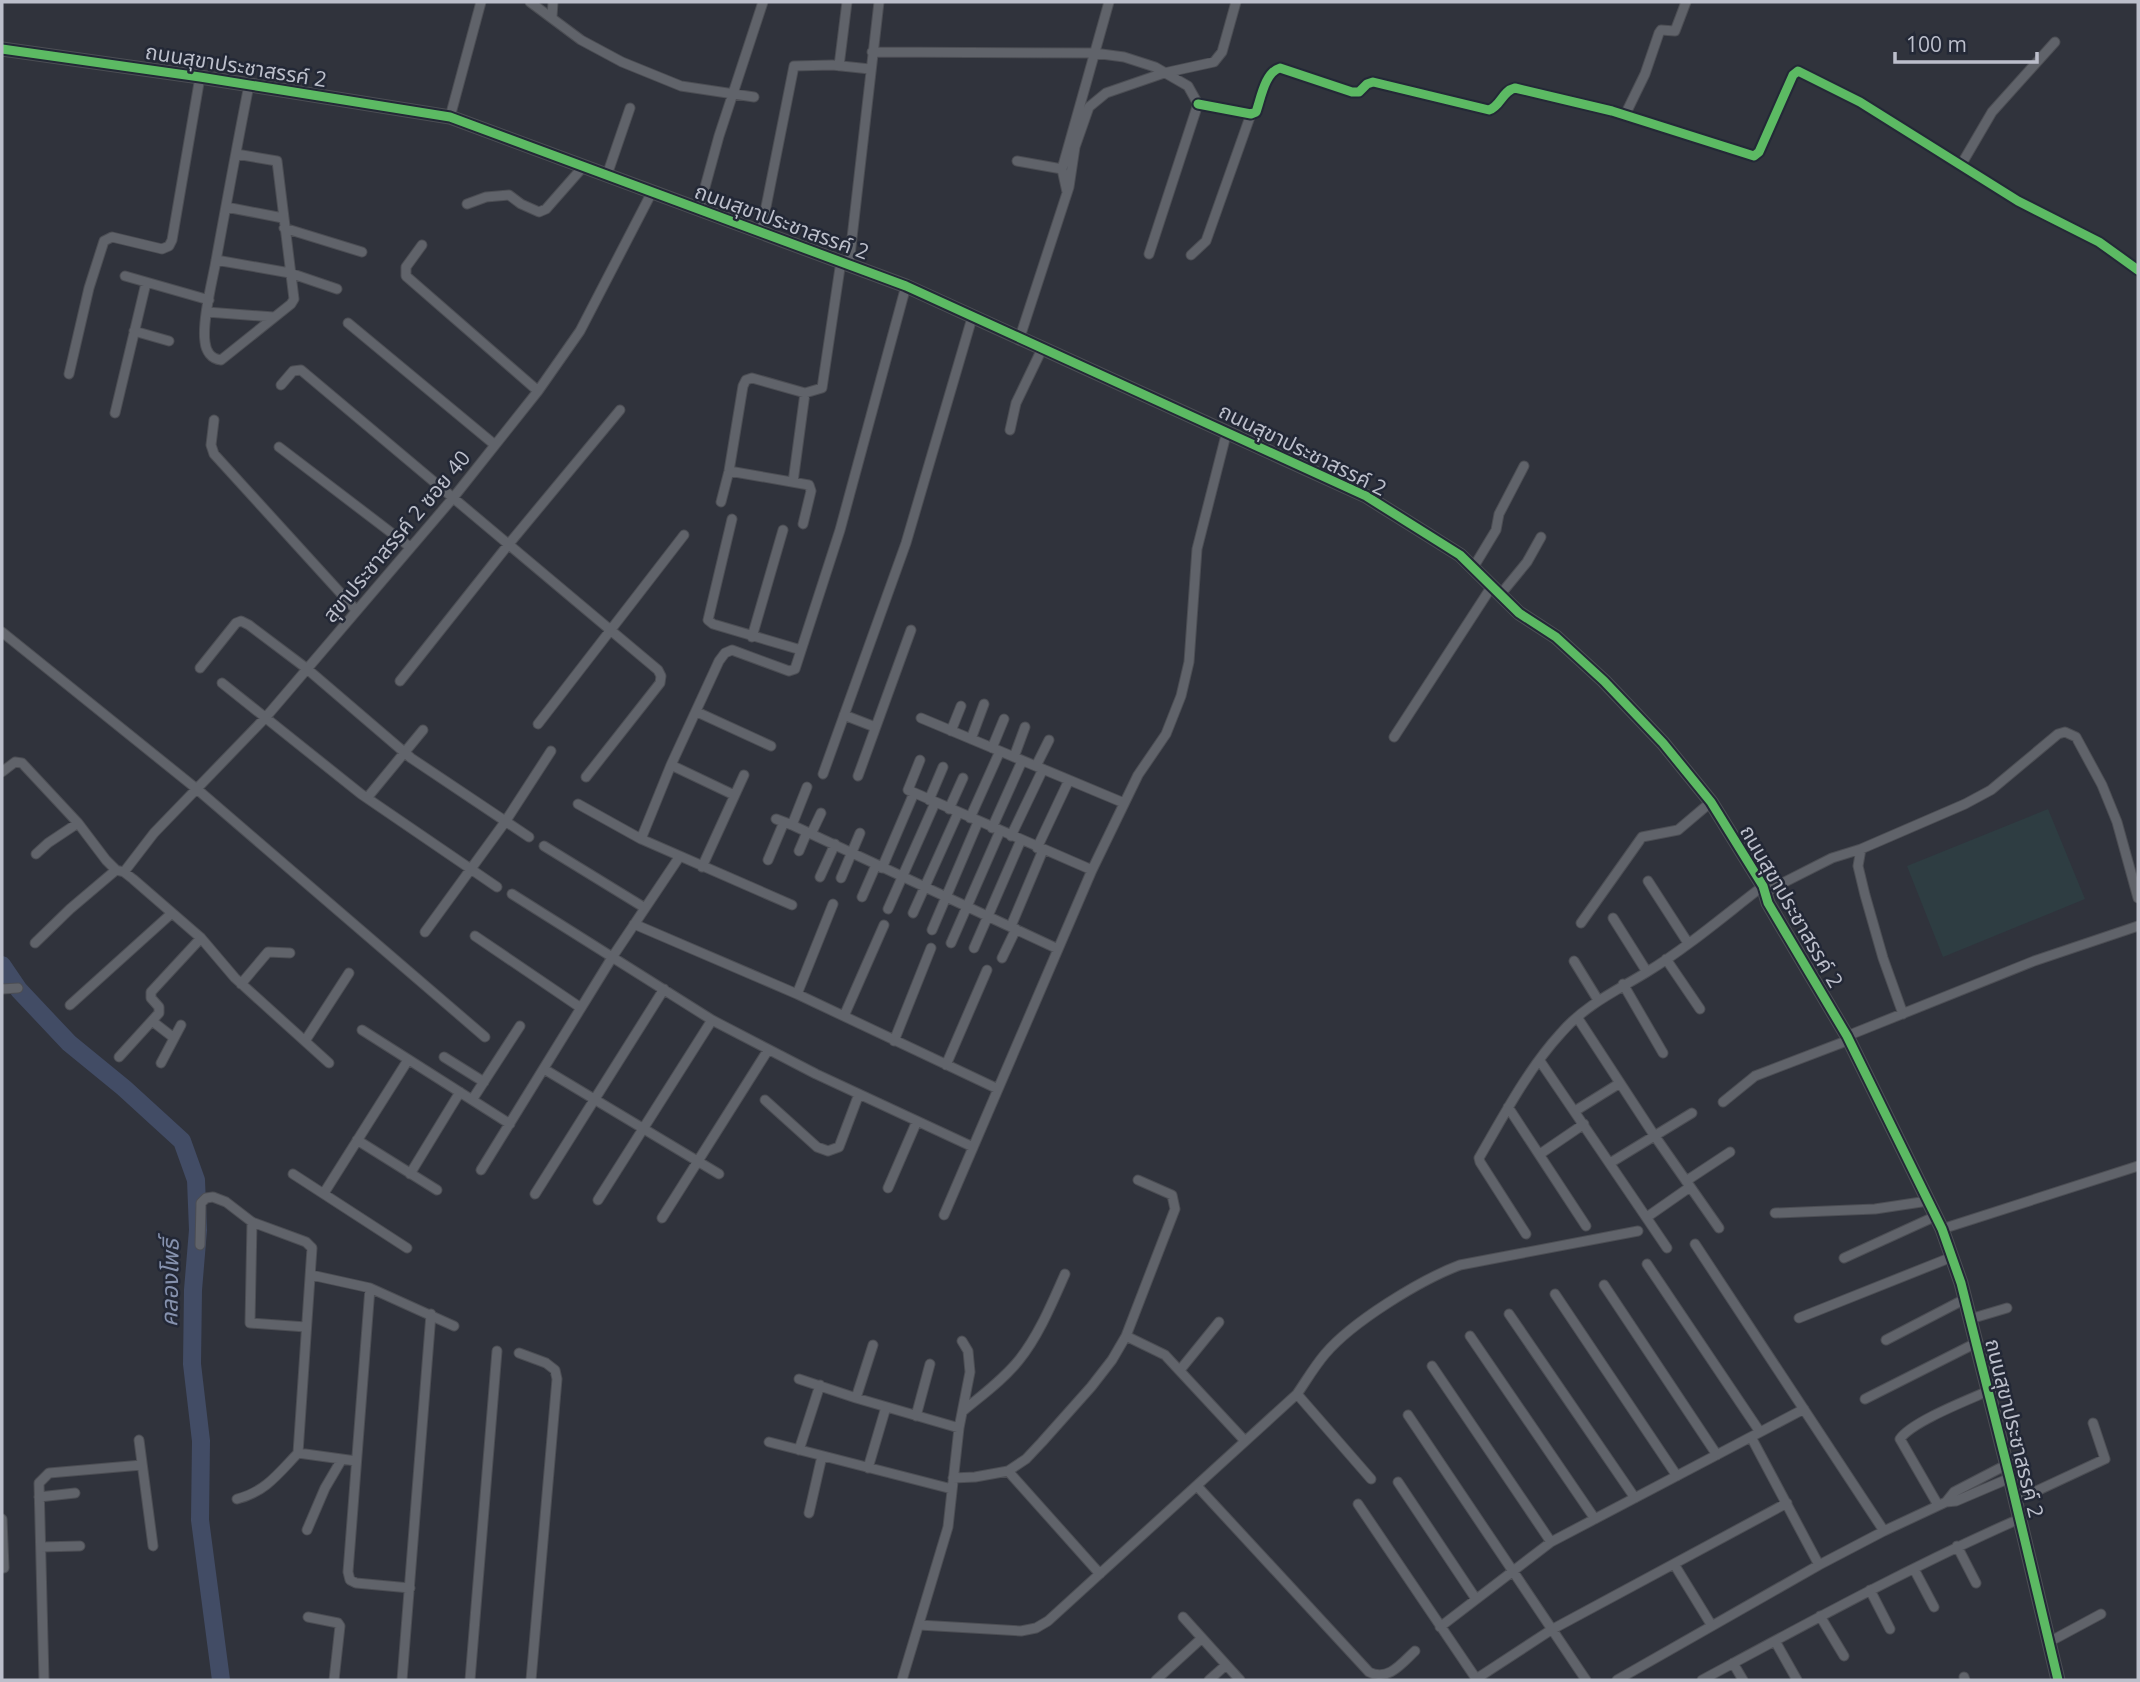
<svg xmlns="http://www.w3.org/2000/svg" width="2140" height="1682" font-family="'Open Sans','Noto Sans Thai',sans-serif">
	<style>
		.green { fill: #2e3d42 }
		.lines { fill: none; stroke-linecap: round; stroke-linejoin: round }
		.river { stroke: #424c65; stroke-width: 18 }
		.street-casing { stroke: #4c4e54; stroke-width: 11 }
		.secondary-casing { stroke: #4c4e54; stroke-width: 15 }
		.street { stroke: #60636a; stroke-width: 9 }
		.secondary { stroke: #5e6168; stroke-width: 12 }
		.cycleway-casing { stroke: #232836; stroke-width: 13 }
		.cycleway { stroke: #5cba63; stroke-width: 9 }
		.labels { text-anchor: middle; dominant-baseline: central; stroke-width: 5; stroke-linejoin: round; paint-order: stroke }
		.street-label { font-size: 21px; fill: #bcbfcb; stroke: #232836 }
		.water-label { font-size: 23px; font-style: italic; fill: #8692ae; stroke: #232836 }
	</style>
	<rect width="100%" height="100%" fill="#30333c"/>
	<path class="green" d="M2048 809 2085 899 1943 957 1907 866Z"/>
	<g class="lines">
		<path class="river" d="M2 965 19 990 69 1043 124 1088 182 1141 196 1180 198 1230 193 1290 192 1364 201 1441 200 1520 221 1680"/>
		<g class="street-casing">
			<path id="street" d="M530 2 581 40 622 62 681 86 754 97
				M552 17 553 2
				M872 52 1094 53 1124 57 1155 67 1188 86 1198 104 1149 254
				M839 66 847 2
				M1198 104 1251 114 1256 112C1261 98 1265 72 1280 68L1352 92H1359L1367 84 1373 82 1489 110C1501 106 1502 91 1515 88L1612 111 1754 156 1759 152 1793 75 1798 71 1860 102 2018 201 2099 242 2138 270
				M1625 115 1645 74 1659 33 1661 30 1675 31 1686 2
				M450 117 481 2
				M236 154 277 161 294 299 291 304 221 360C211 359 206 351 205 342 202 323 211 286 215 266 226 206 237 145 249 85
				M1017 161 1062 169
				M1961 165 1992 112 2055 42
				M607 175 630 108
				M1067 192 1062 169 1109 2
				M467 204 486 197 509 195 521 204 539 212 546 209 583 167
				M226 207 283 218
				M699 209 719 136 763 2
				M284 228 362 252
				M761 232 794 66 832 65 870 69
				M422 245 406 267V276L538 391
				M1191 255 1206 241 1251 114
				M216 260 290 273 337 289
				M849 264 879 2
				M125 276 209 300
				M207 312 274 317
				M348 323 495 445
				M134 331 169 341
				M1019 340 1069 187 1075 147 1089 107 1106 93 1164 73 1214 62 1222 52 1236 2
				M69 374 89 288 104 241 112 237 162 249 169 246 172 240 200 77
				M281 385 293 371 301 370 658 670 661 676 660 683 586 777
				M115 413 146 283
				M214 420 211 445 214 454 356 610
				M1010 430 1016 403 1042 349
				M279 447 410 547
				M729 471 809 485 811 491 803 524
				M793 482 805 393
				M721 502 729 471 743 386 746 380 752 378 805 393 822 388 841 261
				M732 519 708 620 713 624 801 650
				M1473 568 1496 530 1499 514 1524 466
				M1500 595 1527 562 1541 537
				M2 632 198 790 485 1037
				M752 637 783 530
				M200 668 236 623 241 621 249 625 306 668 411 758 529 837
				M400 681 508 545 620 410
				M222 683 361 794 497 887
				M697 712 771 746
				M844 715 875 727
				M921 718 1124 803
				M538 724 684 535
				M951 731 961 706
				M1394 737 1492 586
				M971 739 984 704
				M992 748 1004 719
				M1014 757 1025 727
				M920 760 908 790 1092 870
				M671 765 734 795
				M1036 766 1049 740
				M2 772 15 762 22 763 78 823 106 860 116 870 124 872 133 879 201 938 235 978 329 1063
				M823 774 906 543 972 318
				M858 776 911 630
				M367 798 423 730
				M929 800 943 767
				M578 804 641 839 792 905
				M949 809 963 778
				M970 818 1000 751
				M776 819 792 825 807 787
				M792 825 1058 949
				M992 828 1022 761
				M811 834 821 813
				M1011 836 1043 769
				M641 839 671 765 719 661 725 653 732 650 789 671 795 669 840 530 906 286
				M544 846 645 908
				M1037 848 1069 780
				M1861 849 1858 866 1865 895 1883 958 1903 1014
				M799 851 807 832
				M36 854 48 843 78 823
				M768 860 784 822
				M702 867 744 775
				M882 868 914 793
				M124 872 154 833 266 717 453 498 538 391 580 331 652 192
				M820 877 835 844
				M841 878 860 833
				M1648 881 1688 943
				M1765 892 1832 858 1861 849 1965 804 1991 790 2058 734 2065 732 2076 737 2102 785 2117 822 2138 898
				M512 894 712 1020 816 1074 973 1147
				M862 897 876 865
				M888 909 935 803
				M913 913 958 813
				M1613 918 1647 972
				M1581 923 1642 837 1678 830 1711 802
				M634 924 797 994 998 1089
				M1011 926 1043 850
				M932 930 978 822
				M425 932 505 822 551 751
				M475 936 581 1008
				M35 943 70 909 116 870
				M951 943 1000 831
				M974 948 1021 840
				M1002 958 1016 929
				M1666 959 1700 1009
				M1574 961 1598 1000
				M241 984 268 952 290 953
				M1623 984 1663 1053
				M2 989 18 988
				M797 994 833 904
				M70 1005 172 913
				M844 1016 884 925
				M1577 1017 1654 1135 1719 1228
				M152 1021 174 1038
				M362 1030 510 1124
				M1847 1036 2034 961 2138 926
				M305 1041 349 973
				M894 1041 931 948
				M119 1057 159 1013V1007L151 998V992L201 938
				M444 1057 484 1082
				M1540 1061 1667 1248
				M161 1063 181 1025
				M946 1065 987 970
				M544 1069 719 1174
				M472 1100 520 1026
				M765 1100 817 1147 828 1151 839 1147 859 1094
				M1723 1102 1755 1076 1849 1040
				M1508 1107 1586 1226
				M1575 1111 1620 1083
				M357 1140 437 1190
				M1540 1154 1584 1124
				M1610 1163 1692 1113
				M481 1170 613 956 680 856
				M293 1174 407 1248
				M410 1174 460 1092
				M1686 1181 1730 1152
				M888 1188 917 1121
				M324 1193 408 1060
				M535 1194 664 989
				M598 1200 712 1020
				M1775 1213 1875 1209 1928 1201
				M944 1215 1092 870 1138 775 1166 734 1181 696 1189 662 1197 549 1227 431
				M1647 1217 1690 1187
				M662 1218 768 1050
				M252 1222 250 1323 306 1327
				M1942 1229 2138 1166
				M1526 1234 1480 1162 1479 1158C1504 1115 1528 1069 1561 1033 1585 1005 1616 991 1647 972 1688 947 1725 915 1763 886
				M1695 1244 1884 1531
				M200 1245 201 1203 206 1198 213 1197 226 1202 252 1222 306 1242 312 1248 298 1453C278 1474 265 1492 237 1499
				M1844 1258 1936 1216
				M1647 1264 1760 1432
				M311 1275 370 1288 454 1326
				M1604 1285 1717 1455
				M370 1288 348 1572 350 1580 356 1583 410 1588
				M1555 1294 1677 1476
				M1509 1314 1635 1498
				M1799 1318 1952 1257
				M1970 1319 2007 1308
				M1126 1336 1165 1355 1245 1441
				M1470 1336 1595 1519
				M1886 1340 1965 1299
				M519 1353 546 1363 555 1370 557 1379 531 1680
				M1432 1366 1551 1542
				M1180 1370 1219 1322
				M799 1379 856 1398 959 1428
				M1297 1394 1371 1479
				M856 1398 873 1345
				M1865 1399 1976 1343
				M963 1411C982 1395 1003 1380 1019 1360 1039 1335 1052 1303 1065 1274
				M1408 1415 1586 1680
				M916 1416 930 1364
				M1751 1437 1819 1565
				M139 1440 153 1546
				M769 1442 952 1489
				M799 1450 820 1385
				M298 1453 356 1461
				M868 1468 886 1407
				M1008 1471 1100 1574
				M953 1478 975 1477 1008 1471 1026 1459 1042 1442 1091 1387 1112 1360 1126 1336 1175 1209 1172 1195 1138 1180
				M1398 1482 1476 1599
				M1197 1486 1369 1672C1388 1682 1402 1663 1415 1651
				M39 1497 75 1493
				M2015 1501 2105 1459 2093 1423
				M1946 1502 1954 1492 2006 1465
				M1358 1504 1477 1680
				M1938 1505 1900 1439C1911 1422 1968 1400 1988 1391
				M809 1513 822 1456
				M2 1519 4 1568
				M307 1530 325 1488 342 1459
				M1957 1546 1976 1583
				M41 1547 80 1546
				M1674 1564 1712 1626
				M1914 1569 1934 1607
				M1870 1590 1890 1629
				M1820 1616 1844 1656
				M308 1617 338 1623 340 1626 334 1680
				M1183 1617 1240 1680
				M919 1625 1021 1631 1036 1628 1048 1621 1297 1394C1306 1381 1314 1367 1325 1354 1352 1322 1420 1280 1460 1265L1638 1231
				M1440 1627 1551 1542 1804 1409
				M1775 1641 1797 1680
				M2049 1642 2101 1614
				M1733 1663 1743 1680
				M1964 1677 1965 1680
				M1476 1679 1551 1630 1787 1503
				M44 1680 39 1483 49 1473 142 1465
				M402 1680 431 1314
				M470 1680 497 1351
				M902 1680 948 1527 959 1428 970 1372 968 1351 962 1341
				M1156 1680 1202 1638
				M1209 1680 1226 1665
				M1617 1680 1819 1565 1884 1531 1946 1502 1956 1501 2010 1478
				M1702 1680C1806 1624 1910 1567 2019 1519"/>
		</g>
		<g class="secondary-casing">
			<path id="secondary" d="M2 49 200 77 450 117 906 286 1366 496 1460 555 1519 613 1556 637 1604 681 1663 743 1711 802 1763 886 1768 903 1847 1036 1942 1229 1961 1283 2010 1478 2058 1680"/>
		</g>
		<use href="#street" class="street"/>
		<use href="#secondary" class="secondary"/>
		<g class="cycleway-casing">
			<path id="cycleway" d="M2 49 200 77 450 117 906 286 1366 496 1460 555 1519 613 1556 637 1604 681 1663 743 1711 802 1763 886 1768 903 1847 1036 1942 1229 1961 1283 2010 1478 2058 1680
				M1198 104 1251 114 1256 112C1261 98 1265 72 1280 68L1352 92H1359L1367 84 1373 82 1489 110C1501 106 1502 91 1515 88L1612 111 1754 156 1759 152 1793 75 1798 71 1860 102 2018 201 2099 242 2138 270"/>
		</g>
		<use href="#cycleway" class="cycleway"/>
	</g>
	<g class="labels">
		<g class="street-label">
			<text transform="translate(236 65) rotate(9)">ถนนสุขาประชาสรรค์ 2</text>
			<text transform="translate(782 221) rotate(20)">ถนนสุขาประชาสรรค์ 2</text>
			<text transform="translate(1303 449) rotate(26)">ถนนสุขาประชาสรรค์ 2</text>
			<text transform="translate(396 536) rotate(-50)">สุขาประชาสรรค์ 2 ซอย 40</text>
			<text transform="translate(1792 906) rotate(60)">ถนนสุขาประชาสรรค์ 2</text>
			<text transform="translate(2015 1428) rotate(76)">ถนนสุขาประชาสรรค์ 2</text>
		</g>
		<g class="water-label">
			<text transform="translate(169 1283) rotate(-89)">คลองโพธิ์</text>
		</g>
	</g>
	<rect width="2140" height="1682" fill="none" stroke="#bcbfcb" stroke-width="7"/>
	<path d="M1895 52v10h142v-10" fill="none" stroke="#bcbfcb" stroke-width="3.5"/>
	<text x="1906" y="52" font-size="21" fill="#bcbfcb" stroke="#232836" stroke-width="5" paint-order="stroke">100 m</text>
</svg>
